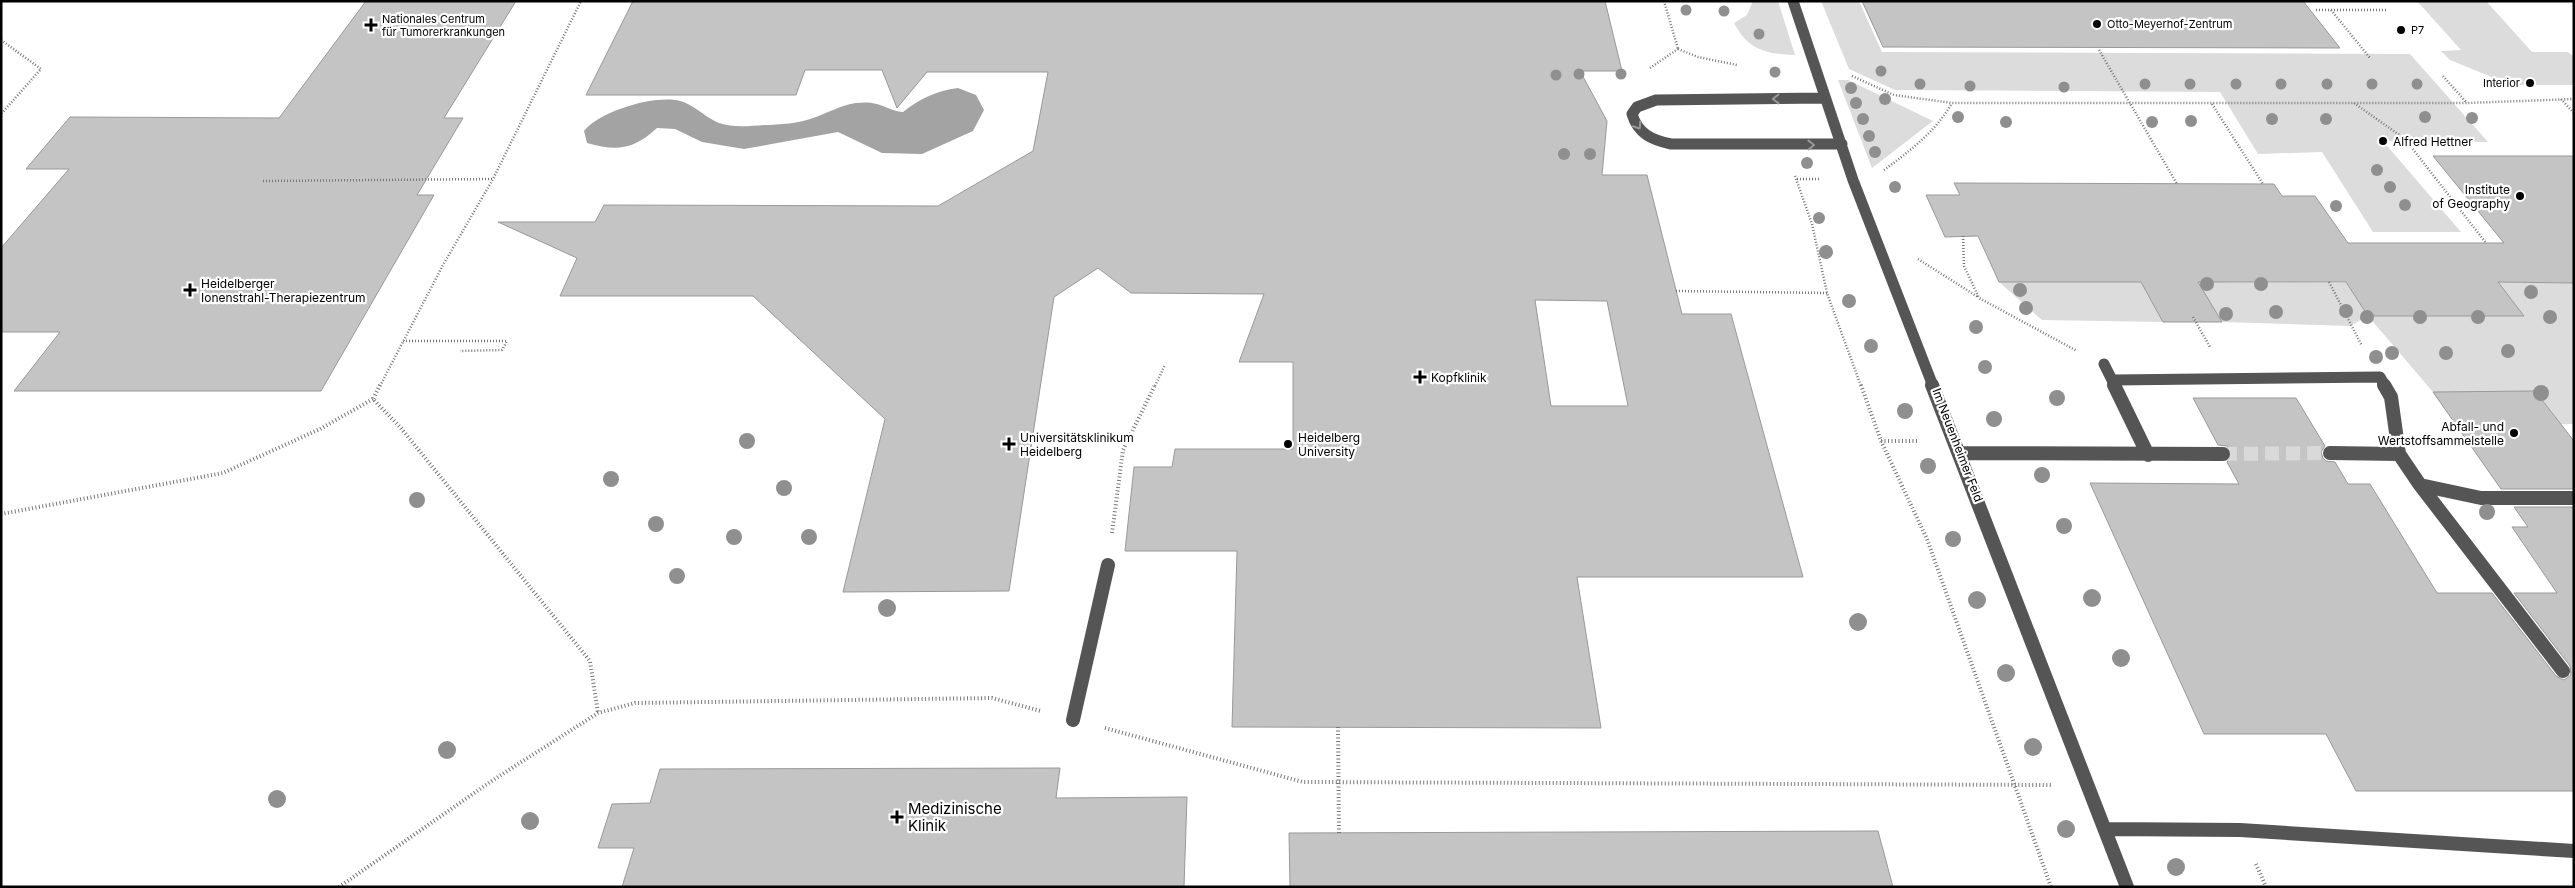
<svg xmlns="http://www.w3.org/2000/svg" width="2575" height="888" font-family="Inter,sans-serif">
	<style>
		.green { fill: #dcdcdc }
		.water { fill: #a3a3a3 }
		.building { fill: #c4c4c4; stroke: #999; fill-rule: evenodd }
		.lines { fill: none; stroke-linecap: round; stroke-linejoin: round }
		.minor-tunnel { stroke: #d9d9d9; stroke-width: 14; stroke-dasharray: 14 7; stroke-linecap: butt }
		.path-far1 { stroke: #777; stroke-width: 2.5; stroke-dasharray: 1 2; stroke-linecap: butt }
		.path { stroke: #777; stroke-width: 4; stroke-dasharray: 1 2.5; stroke-linecap: butt }
		.minor-far1 { stroke: #555; stroke-width: 11 }
		.minor { stroke: #555; stroke-width: 14 }
		.tree { fill: #8f8f8f }
		.oneway { stroke: #999 }
		.poi-dot { fill: #000; stroke: #fff; stroke-width: 2 }
		.labels { text-anchor: middle; dominant-baseline: central; stroke-width: 4.5; stroke-linejoin: round; paint-order: stroke }
		.far-poi-label { font-size: 11px; fill: #000; stroke: #fff; text-anchor: start }
		.poi-label { font-size: 12px; fill: #000; stroke: #fff; text-anchor: start }
		.street-label { font-size: 12px; fill: #000; stroke: #fff }
		.near-poi-label { font-size: 15px; fill: #000; stroke: #fff; text-anchor: start }
	</style>
	<rect width="100%" height="100%" fill="#fff"/>
	<path class="green" d="M1753 1H1778L1795 55C1766 54 1748 50 1734 23L1747 15Z
		M1821 1H1859L1882 52 2410 54 2488 142 2383 141 2461 232H2373L2322 152 2258 154 2220 92 1895 90 1849 69Z
		M2417 1H2486L2532 52H2568L2574 57V85H2511L2450 60 2441 51 2461 50Z
		M1838 80H1848L1933 121 1872 168Z
		M1999 282H2148L2145 289 2163 322 2042 320Z
		M2191 282 2346 283 2369 316H2524L2498 282 2574 283V424H2561L2535 391 2433 392 2368 316 2350 326 2222 322 2202 289Z"/>
	<path class="water" d="M958 88 976 95 984 110 973 131 922 154 882 153 838 132 744 149 702 142 675 129 657 128C634 149 618 152 587 143L584 131C601 111 649 97 675 100 692 102 704 117 719 123 733 128 750 126 764 125 779 125 800 123 813 118 828 113 841 105 856 103 880 100 885 110 903 112 921 98 936 91 958 88Z"/>
	<path class="building" d="M366 1H516L444 118H463L417 195H434L321 391H14L60 332H1V248L69 169H26L70 117 279 118Z
		M633 1H1605L1622 71H1580L1607 121 1602 175H1647L1682 314H1731L1803 577H1577L1601 728 1232 727 1237 551H1125L1134 467H1172L1175 449H1293V362H1239L1264 294 1131 293 1098 268 1054 297 1009 591 843 592 885 419 753 296H560L577 258 498 222H595L604 205 938 206 1033 151 1048 72H927L897 108 882 70H805L796 95H586ZM1535 300 1607 301 1628 406H1551Z
		M1862 1H2303L2340 48 1883 47Z
		M2433 156H2574V283L2498 282 2524 316H2368L2346 282H2198L2222 322H2163L2141 282H1999L1978 236 1945 237 1926 195H1960L1954 183 2274 184 2282 196H2315L2348 243H2504Z
		M2535 391 2574 441V489H2501L2433 392Z
		M2193 398H2296L2325 446 2321 452 2323 458 2326 461 2335 462 2348 484H2370L2437 593H2492L2556 676 2564 680 2571 675 2570 666 2514 593H2557L2512 527H2528L2514 507H2574V791H2356L2326 734H2204L2090 483 2239 484 2227 462 2231 458V450L2227 446 2218 445Z
		M1060 768 1056 798 1187 797 1184 887H622L634 848H598L612 804 650 803 660 769Z
		M1878 831 1893 887H1290L1289 833Z"/>
	<g class="lines">
		<path class="minor-tunnel" d="M2223 454 2330 453"/>
		<path class="path-far1" d="M1664 1 1678 49
			M2316 10H2386
			M2331 10 2370 58
			M1 40 41 69 1 114
			M1678 49 1698 57 1737 65
			M2099 50 2177 184
			M1650 68 1678 49
			M1852 76 1894 95 1952 103H2467L2574 99
			M2443 76 2467 103
			M2561 99 2574 113
			M2354 103 2405 139 2486 243
			M2212 104 2263 184
			M1884 170C1910 151 1936 131 1952 103
			M1795 176 1812 224 1827 293 1861 386
			M1797 179H1819
			M263 181 493 179
			M1963 236 1964 266 1979 298 2077 351
			M1918 259 1978 297
			M2329 282 2362 346
			M1676 291 1827 293
			M2193 317 2210 347
			M403 341H507L502 350 460 351
			M380 386 443 265 493 179 581 1
			M1155 386 1165 365"/>
		<path class="path" d="M380 385 373 399 400 427 590 661 598 713
			M1861 385 1881 441 1927 539 2051 887
			M1881 441H1918
			M1 514 223 473 320 429 373 399
			M1112 533 1123 450 1155 385
			M1338 727 1339 834
			M1105 728 1303 782 2051 785
			M2256 864 2266 887
			M339 887 490 782 598 713 635 703 992 698 1041 711"/>
		<path class="minor-far1" d="M1793 1 1853 180 1933 386
			M1825 98 1656 100 1637 107 1632 114C1638 134 1652 140 1671 144H1842
			M2104 364 2115 386
			M2114 380 2380 377 2385 386"/>
		<path class="minor" d="M1932 385 2127 887
			M2114 385 2148 455
			M2384 385 2391 397 2399 454
			M1961 453 2223 454
			M2330 453 2399 454 2420 485 2481 498H2574
			M2420 485 2563 671
			M1073 720 1108 565
			M2105 829 2240 830 2574 851"/>
	</g>
	<g class="tree">
		<circle cx="1686" cy="10" r="5.5"/>
		<circle cx="1724" cy="11" r="5.5"/>
		<circle cx="1759" cy="34" r="5.5"/>
		<circle cx="1881" cy="71" r="5.5"/>
		<circle cx="1775" cy="72" r="5.5"/>
		<circle cx="1579" cy="74" r="5.5"/>
		<circle cx="1621" cy="74" r="5.5"/>
		<circle cx="1556" cy="75" r="5.5"/>
		<circle cx="1920" cy="84" r="5.5"/>
		<circle cx="2145" cy="84" r="5.5"/>
		<circle cx="2190" cy="84" r="5.5"/>
		<circle cx="2236" cy="84" r="5.5"/>
		<circle cx="2281" cy="84" r="5.5"/>
		<circle cx="2327" cy="84" r="5.5"/>
		<circle cx="2372" cy="84" r="5.5"/>
		<circle cx="2417" cy="84" r="5.5"/>
		<circle cx="1970" cy="86" r="5.5"/>
		<circle cx="2064" cy="87" r="5.5"/>
		<circle cx="1851" cy="88" r="6"/>
		<circle cx="1885" cy="99" r="6"/>
		<circle cx="1856" cy="103" r="6"/>
		<circle cx="1958" cy="117" r="6"/>
		<circle cx="2425" cy="117" r="6"/>
		<circle cx="2472" cy="118" r="6"/>
		<circle cx="1863" cy="119" r="6"/>
		<circle cx="2272" cy="119" r="6"/>
		<circle cx="2326" cy="119" r="6"/>
		<circle cx="2191" cy="121" r="6"/>
		<circle cx="2006" cy="122" r="6"/>
		<circle cx="2152" cy="122" r="6"/>
		<circle cx="1869" cy="136" r="6"/>
		<circle cx="1875" cy="152" r="6"/>
		<circle cx="1564" cy="154" r="6"/>
		<circle cx="1590" cy="154" r="6"/>
		<circle cx="1807" cy="163" r="6"/>
		<circle cx="2377" cy="170" r="6"/>
		<circle cx="1895" cy="187" r="6"/>
		<circle cx="2390" cy="187" r="6"/>
		<circle cx="2405" cy="205" r="6"/>
		<circle cx="2336" cy="206" r="6"/>
		<circle cx="1819" cy="218" r="6"/>
		<circle cx="1826" cy="252" r="7"/>
		<circle cx="2207" cy="284" r="7"/>
		<circle cx="2261" cy="284" r="7"/>
		<circle cx="2020" cy="290" r="7"/>
		<circle cx="2531" cy="292" r="7"/>
		<circle cx="1849" cy="301" r="7"/>
		<circle cx="2026" cy="308" r="7"/>
		<circle cx="2346" cy="311" r="7"/>
		<circle cx="2276" cy="312" r="7"/>
		<circle cx="2226" cy="314" r="7"/>
		<circle cx="2367" cy="317" r="7"/>
		<circle cx="2420" cy="317" r="7"/>
		<circle cx="2478" cy="317" r="7"/>
		<circle cx="2550" cy="317" r="7"/>
		<circle cx="1976" cy="327" r="7"/>
		<circle cx="1871" cy="346" r="7"/>
		<circle cx="2508" cy="351" r="7"/>
		<circle cx="2392" cy="353" r="7"/>
		<circle cx="2446" cy="353" r="7"/>
		<circle cx="2376" cy="357" r="7"/>
		<circle cx="1985" cy="367" r="7"/>
		<circle cx="2541" cy="393" r="8"/>
		<circle cx="2057" cy="398" r="8"/>
		<circle cx="1905" cy="411" r="8"/>
		<circle cx="1994" cy="419" r="8"/>
		<circle cx="747" cy="441" r="8"/>
		<circle cx="1928" cy="466" r="8"/>
		<circle cx="2042" cy="475" r="8"/>
		<circle cx="611" cy="479" r="8"/>
		<circle cx="784" cy="488" r="8"/>
		<circle cx="417" cy="500" r="8"/>
		<circle cx="2487" cy="512" r="8"/>
		<circle cx="656" cy="524" r="8"/>
		<circle cx="2064" cy="526" r="8"/>
		<circle cx="734" cy="537" r="8"/>
		<circle cx="809" cy="537" r="8"/>
		<circle cx="1953" cy="539" r="8"/>
		<circle cx="677" cy="576" r="8"/>
		<circle cx="2092" cy="598" r="9"/>
		<circle cx="1977" cy="600" r="9"/>
		<circle cx="887" cy="608" r="9"/>
		<circle cx="1858" cy="622" r="9"/>
		<circle cx="2121" cy="658" r="9"/>
		<circle cx="2006" cy="673" r="9"/>
		<circle cx="2033" cy="747" r="9"/>
		<circle cx="447" cy="750" r="9"/>
		<circle cx="277" cy="799" r="9"/>
		<circle cx="530" cy="821" r="9"/>
		<circle cx="2066" cy="829" r="9"/>
		<circle cx="2176" cy="867" r="9"/>
	</g>
	<defs><path id="oneway-chevron" d="M-2-3.5L2.5 0L-2 3.5" fill="none" stroke-width="1.6" stroke-linecap="round" stroke-linejoin="round" transform="scale(1.25)"/></defs>
	<g class="oneway">
		<use href="#oneway-chevron" transform="translate(1776 99) rotate(179)"/>
		<use href="#oneway-chevron" transform="translate(1638 126) rotate(57)"/>
		<use href="#oneway-chevron" transform="translate(1811 145) rotate(-1)"/>
	</g>
	<g class="poi-dot">
		<circle cx="2097" cy="24" r="5"/>
		<path d="M368.5 17.5h5v5h5v5h-5v5h-5v-5h-5v-5h5z"/>
		<circle cx="2401" cy="30" r="5"/>
		<circle cx="2530" cy="83" r="5"/>
		<circle cx="2383" cy="141" r="5"/>
		<circle cx="2520" cy="196" r="5"/>
		<path d="M187.5 282.5h5v5h5v5h-5v5h-5v-5h-5v-5h5z"/>
		<path d="M1417.5 369.5h5v5h5v5h-5v5h-5v-5h-5v-5h5z"/>
		<circle cx="2514" cy="433" r="5"/>
		<path d="M1006.5 436.5h5v5h5v5h-5v5h-5v-5h-5v-5h5z"/>
		<circle cx="1288" cy="444" r="5"/>
		<path d="M894.5 809.5h5v5h5v5h-5v5h-5v-5h-5v-5h5z"/>
	</g>
	<g class="labels">
		<g class="far-poi-label">
			<text x="382" y="19">Nationales Centrum<tspan x="382" dy="13">für Tumorerkrankungen</tspan></text>
			<text x="2107" y="24">Otto-Meyerhof-Zentrum</text>
			<text x="2411" y="30">P7</text>
			<text x="2520" y="83" text-anchor="end">Interior</text>
		</g>
		<g class="poi-label">
			<text x="2393" y="141">Alfred Hettner</text>
			<text x="2510" y="189" text-anchor="end">Institute<tspan x="2510" dy="14">of Geography</tspan></text>
			<text x="201" y="283">Heidelberger<tspan x="201" dy="14">Ionenstrahl-Therapiezentrum</tspan></text>
			<text x="1431" y="377">Kopfklinik</text>
			<text x="2504" y="426" text-anchor="end">Abfall- und<tspan x="2504" dy="14">Wertstoffsammelstelle</tspan></text>
			<text x="1020" y="437">Universitätsklinikum<tspan x="1020" dy="14">Heidelberg</tspan></text>
			<text x="1298" y="437">Heidelberg<tspan x="1298" dy="14">University</tspan></text>
		</g>
		<g class="street-label">
			<text transform="translate(1958 445) rotate(69)">Im Neuenheimer Feld</text>
		</g>
		<g class="near-poi-label">
			<text x="908" y="808">Medizinische<tspan x="908" dy="17">Klinik</tspan></text>
		</g>
	</g>
	<rect width="2575" height="888" fill="none" stroke="#000000" stroke-width="5"/>
</svg>
